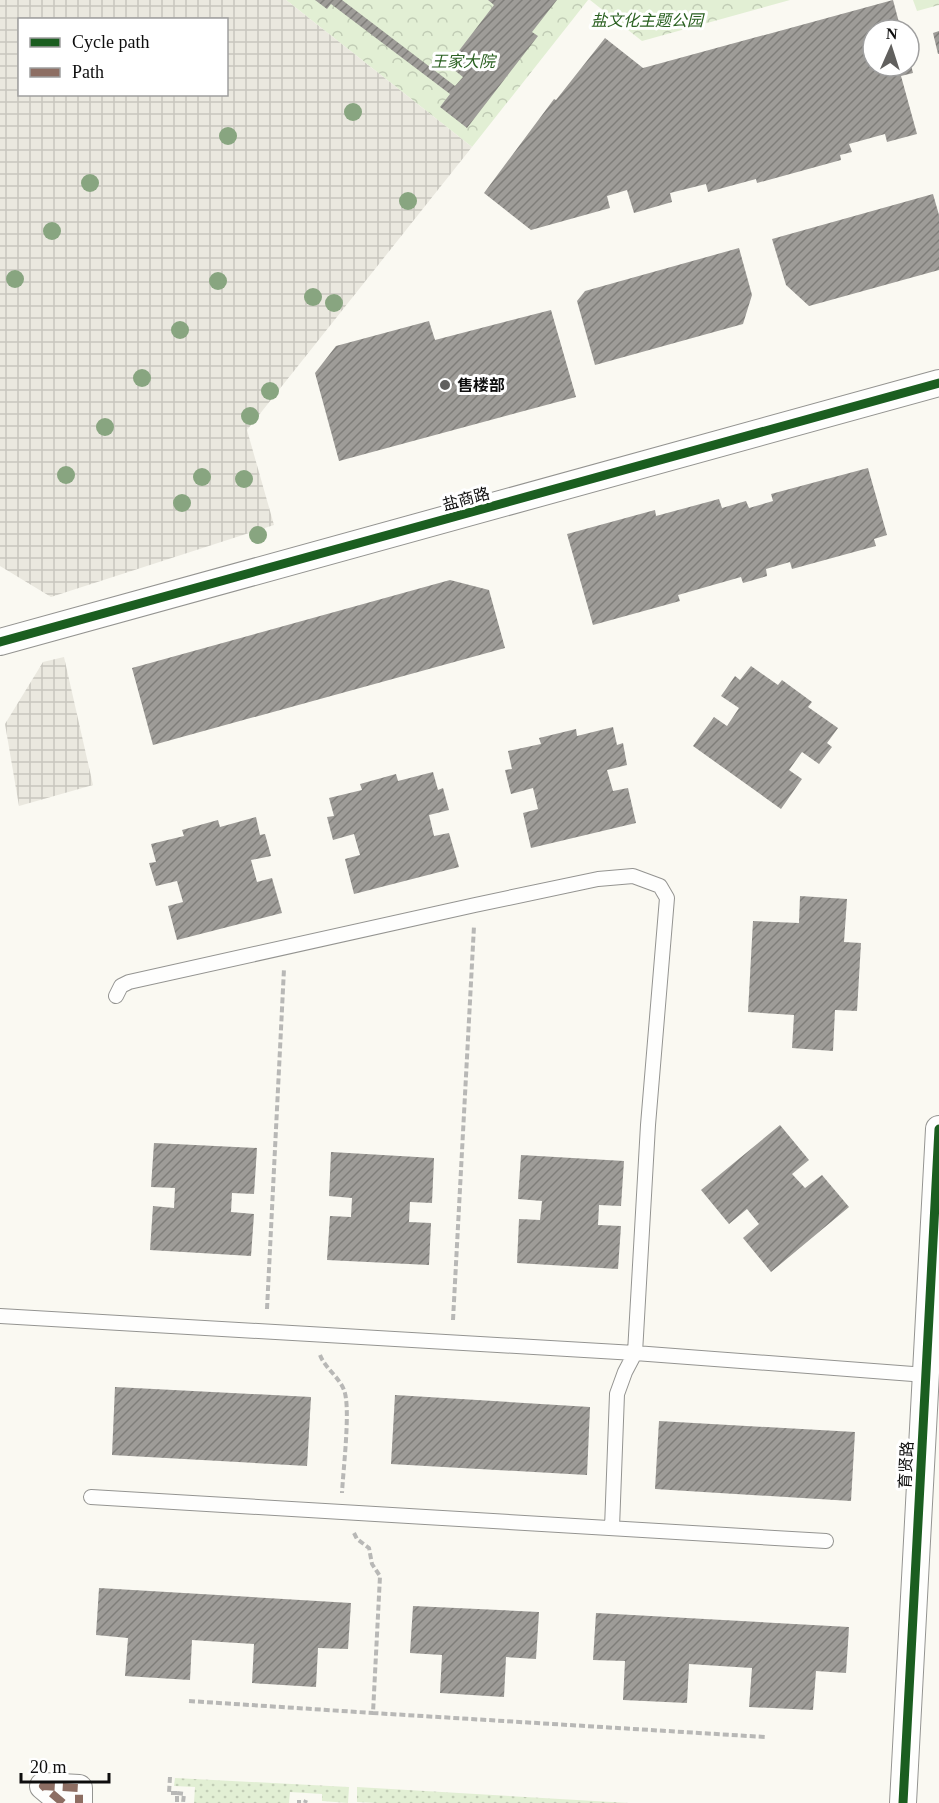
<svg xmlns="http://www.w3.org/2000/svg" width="939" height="1803" font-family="'Times New Roman','Noto Sans SC',serif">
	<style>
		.grass { fill: url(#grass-dots) }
		.park { fill: url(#park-crowns) }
		.plaza { fill: url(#plaza-grid); fill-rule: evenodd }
		.building { fill: url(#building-hatch) }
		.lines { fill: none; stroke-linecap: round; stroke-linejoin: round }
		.lane-casing { stroke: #949491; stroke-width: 16 }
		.street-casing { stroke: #949491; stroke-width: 28 }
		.path { stroke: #b8b8b6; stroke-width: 4; stroke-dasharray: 6 3; stroke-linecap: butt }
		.lane { stroke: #fefefd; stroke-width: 14 }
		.street { stroke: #fefefd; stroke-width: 26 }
		.quiet { stroke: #8d6e63; stroke-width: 8; stroke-dasharray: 15 8; stroke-linecap: butt }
		.cycleway-casing { stroke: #fff; stroke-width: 13 }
		.cycleway { stroke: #1b5e20; stroke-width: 9 }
		.tree { fill: #88a580 }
		.poi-dot { fill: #61605e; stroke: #fff; stroke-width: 2 }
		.labels { text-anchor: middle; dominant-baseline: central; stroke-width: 6; stroke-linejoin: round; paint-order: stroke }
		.park-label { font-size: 16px; font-style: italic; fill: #2b6122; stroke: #fff }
		.poi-label { font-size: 16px; font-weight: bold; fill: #0e0e0e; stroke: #fff; text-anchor: start }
		.street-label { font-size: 16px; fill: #0e0e0e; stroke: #fff }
	</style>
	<defs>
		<pattern id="grass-dots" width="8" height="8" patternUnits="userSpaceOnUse" patternTransform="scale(1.5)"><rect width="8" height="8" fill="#e2efd4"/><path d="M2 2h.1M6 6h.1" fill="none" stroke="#c1ccb5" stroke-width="1.8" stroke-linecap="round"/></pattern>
		<pattern id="park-crowns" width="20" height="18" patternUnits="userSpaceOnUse" patternTransform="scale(1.5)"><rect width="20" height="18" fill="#e2efd4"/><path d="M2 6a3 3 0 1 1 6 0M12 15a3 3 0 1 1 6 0" fill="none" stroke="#c1ccb5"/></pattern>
		<pattern id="plaza-grid" width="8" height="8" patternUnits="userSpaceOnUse" patternTransform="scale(1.5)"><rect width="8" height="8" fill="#eae8df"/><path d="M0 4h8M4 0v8" fill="none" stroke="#c8c6be"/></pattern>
		<pattern id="building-hatch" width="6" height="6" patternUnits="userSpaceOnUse" patternTransform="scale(1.5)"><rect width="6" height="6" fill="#9e9c98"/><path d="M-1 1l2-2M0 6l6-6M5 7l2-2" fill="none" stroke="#7f7e7a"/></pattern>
	</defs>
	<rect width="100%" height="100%" fill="#faf9f2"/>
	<path class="grass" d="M175 1778 349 1787 348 1803 322 1801V1794L290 1792 289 1803H194L195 1787 174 1786Z
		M357 1787 629 1803H377L357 1802Z"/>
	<path class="park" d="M286 0H588L472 147Z
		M590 0H790L642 41Z
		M913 0H939V5L917 11Z"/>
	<path class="plaza" d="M0 0H286L472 147 247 430 274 525 51 597 0 566ZM20 20H226V94H20Z
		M64 657 93 785 19 806 5 724 43 662Z"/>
	<path class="building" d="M315 0H342L455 86 463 77 448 65 494 5 488 0H557L532 32 538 36 467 128 440 107 450 94 331 4 327 9Z
		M893 0 901 30H873V66H909L910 61 913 73 901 76 917 134 887 142 885 134 849 144 852 152 840 155 841 160 757 183 756 179 708 192 706 184 670 193 672 202 634 213 627 190 607 196 610 208 531 230 484 193 554 99 556 100 605 38 643 68Z
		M939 31V54H938L933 33Z
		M933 194 939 215V270L809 306 786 285 772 239Z
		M739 248 752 295 743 324 595 365 577 301 585 291Z
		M551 310 576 397 339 461 315 373 336 346 429 321 435 340Z
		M868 468 887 535 874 539 876 546 792 569 790 562 766 569 767 576 743 583 741 577 678 595 680 601 593 625 567 534 655 510 656 516 719 499 722 508 746 501 749 508 773 501 771 494Z
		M450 580 489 590 505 648 153 745 132 668Z
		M751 666 778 685 782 680 812 702 808 707 838 728 827 743 832 747 819 764 802 752 789 770 802 779 781 809 693 746 714 717 727 726 739 708 721 696 735 676 740 680Z
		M613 727 617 745 623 743 627 765 607 770 613 791 628 788 636 823 531 848 523 813 538 809 533 788 511 794 505 770 512 769 508 751 541 744 539 738 576 729 577 736Z
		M433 772 438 790 443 788 449 810 429 815 434 836 449 833 459 867 354 894 345 859 360 855 354 834 333 840 327 817 334 816 329 798 362 790 360 784 396 774 398 781Z
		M256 817 260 835 265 834 271 856 251 860 257 882 272 878 282 913 177 940 168 906 183 902 177 881 156 886 149 863 156 862 151 844 184 836 182 830 218 820 220 827Z
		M800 896 847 899 844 942 861 943 857 1011 835 1010 833 1051 792 1048 794 1015 748 1012 753 921 799 923Z
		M780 1125 809 1160 792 1174 805 1188 822 1175 849 1207 771 1272 743 1238 759 1224 747 1209 729 1224 701 1190Z
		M154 1143 257 1148 254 1194 232 1193 231 1212 254 1214 251 1256 150 1250 153 1206 174 1208 175 1188 151 1187Z
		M331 1152 434 1158 432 1203 410 1202 409 1222 431 1223 429 1265 327 1260 330 1216 351 1217 352 1198 329 1196Z
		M521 1155 624 1161 621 1206 599 1205 598 1225 621 1226 618 1269 517 1263 519 1219 540 1220 542 1201 518 1199Z
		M115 1387 311 1397 307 1466 112 1455Z
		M395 1395 590 1407 587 1475 391 1464Z
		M659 1421 855 1432 851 1501 655 1489Z
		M99 1588 351 1603 348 1649 318 1648 316 1687 252 1683 254 1644 222 1642 192 1640 190 1680 125 1676 128 1638 96 1635Z
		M413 1606 539 1612 536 1659 506 1657 504 1697 440 1693 442 1655 410 1653Z
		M596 1613 849 1627 846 1673 816 1671 813 1710 749 1707 752 1668 689 1664 687 1703 623 1700 625 1661 593 1660Z"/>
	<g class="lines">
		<g class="lane-casing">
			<path id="lane" d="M0 1316 635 1353 648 1125 667 898 660 886 633 876 598 879 475 905 129 982 121 986 116 996
				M91 1497 826 1541
				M612 1528 617 1394 625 1372 635 1353 926 1375"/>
		</g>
		<g class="street-casing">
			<path id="street" d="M0 642 939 383
				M63 1803 43 1786 79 1788V1803
				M903 1803 939 1129"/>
		</g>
		<path class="path" d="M267 1309 284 969
			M453 1320 474 926
			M320 1355C325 1368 339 1377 344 1390 351 1407 343 1471 342 1493
			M354 1533 357 1539 369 1548 372 1564 380 1576 373 1713 765 1737
			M189 1701 373 1713
			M170 1777 169 1793H177V1803
			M177 1793 184 1794 183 1803
			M299 1803V1800
			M305 1803 306 1800"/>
		<use href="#lane" class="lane"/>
		<use href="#street" class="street"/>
		<path class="quiet" d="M63 1803 43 1786 79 1788V1803"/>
		<g class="cycleway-casing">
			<path id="cycleway" d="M0 642 939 383
				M903 1803 939 1129"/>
		</g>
		<use href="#cycleway" class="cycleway"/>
	</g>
	<g class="tree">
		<circle cx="353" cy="112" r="9"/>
		<circle cx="228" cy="136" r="9"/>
		<circle cx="90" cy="183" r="9"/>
		<circle cx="408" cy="201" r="9"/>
		<circle cx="52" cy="231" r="9"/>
		<circle cx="15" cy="279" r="9"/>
		<circle cx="218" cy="281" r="9"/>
		<circle cx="313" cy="297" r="9"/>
		<circle cx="334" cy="303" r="9"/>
		<circle cx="180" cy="330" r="9"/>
		<circle cx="142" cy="378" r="9"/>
		<circle cx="270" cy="391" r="9"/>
		<circle cx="250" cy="416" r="9"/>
		<circle cx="105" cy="427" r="9"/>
		<circle cx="66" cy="475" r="9"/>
		<circle cx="202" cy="477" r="9"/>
		<circle cx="244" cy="479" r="9"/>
		<circle cx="182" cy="503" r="9"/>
		<circle cx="258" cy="535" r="9"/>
	</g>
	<circle class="poi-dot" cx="445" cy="385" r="6"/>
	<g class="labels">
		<g class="park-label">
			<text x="647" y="20">盐文化主题公园</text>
			<text x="463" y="61">王家大院</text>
		</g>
		<g class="poi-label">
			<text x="457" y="385">售楼部</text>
		</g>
		<g class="street-label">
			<text transform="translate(466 499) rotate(-15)">盐商路</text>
			<text transform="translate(906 1465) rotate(-87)">育贤路</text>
		</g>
	</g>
	<rect x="18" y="18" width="210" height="78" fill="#ffffff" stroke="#9f9f9f" stroke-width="1.5"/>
	<rect x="30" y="38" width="30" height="9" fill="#1b5e20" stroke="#9f9f9f" stroke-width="1.5"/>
	<text x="72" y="48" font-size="18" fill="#0e0e0e">Cycle path</text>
	<rect x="30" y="68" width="30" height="9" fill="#8d6e63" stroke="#9f9f9f" stroke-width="1.5"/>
	<text x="72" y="78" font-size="18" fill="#0e0e0e">Path</text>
	<g transform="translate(891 48) rotate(3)"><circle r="28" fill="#ffffff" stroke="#9f9f9f" stroke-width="1.5"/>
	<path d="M0-4.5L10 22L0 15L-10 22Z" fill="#61605e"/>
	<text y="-9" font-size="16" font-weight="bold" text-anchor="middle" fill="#0e0e0e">N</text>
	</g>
	<path d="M21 1773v9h88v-9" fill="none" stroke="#0e0e0e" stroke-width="3"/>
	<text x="30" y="1773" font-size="18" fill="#0e0e0e" stroke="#ffffff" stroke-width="4.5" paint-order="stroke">20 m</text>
</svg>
